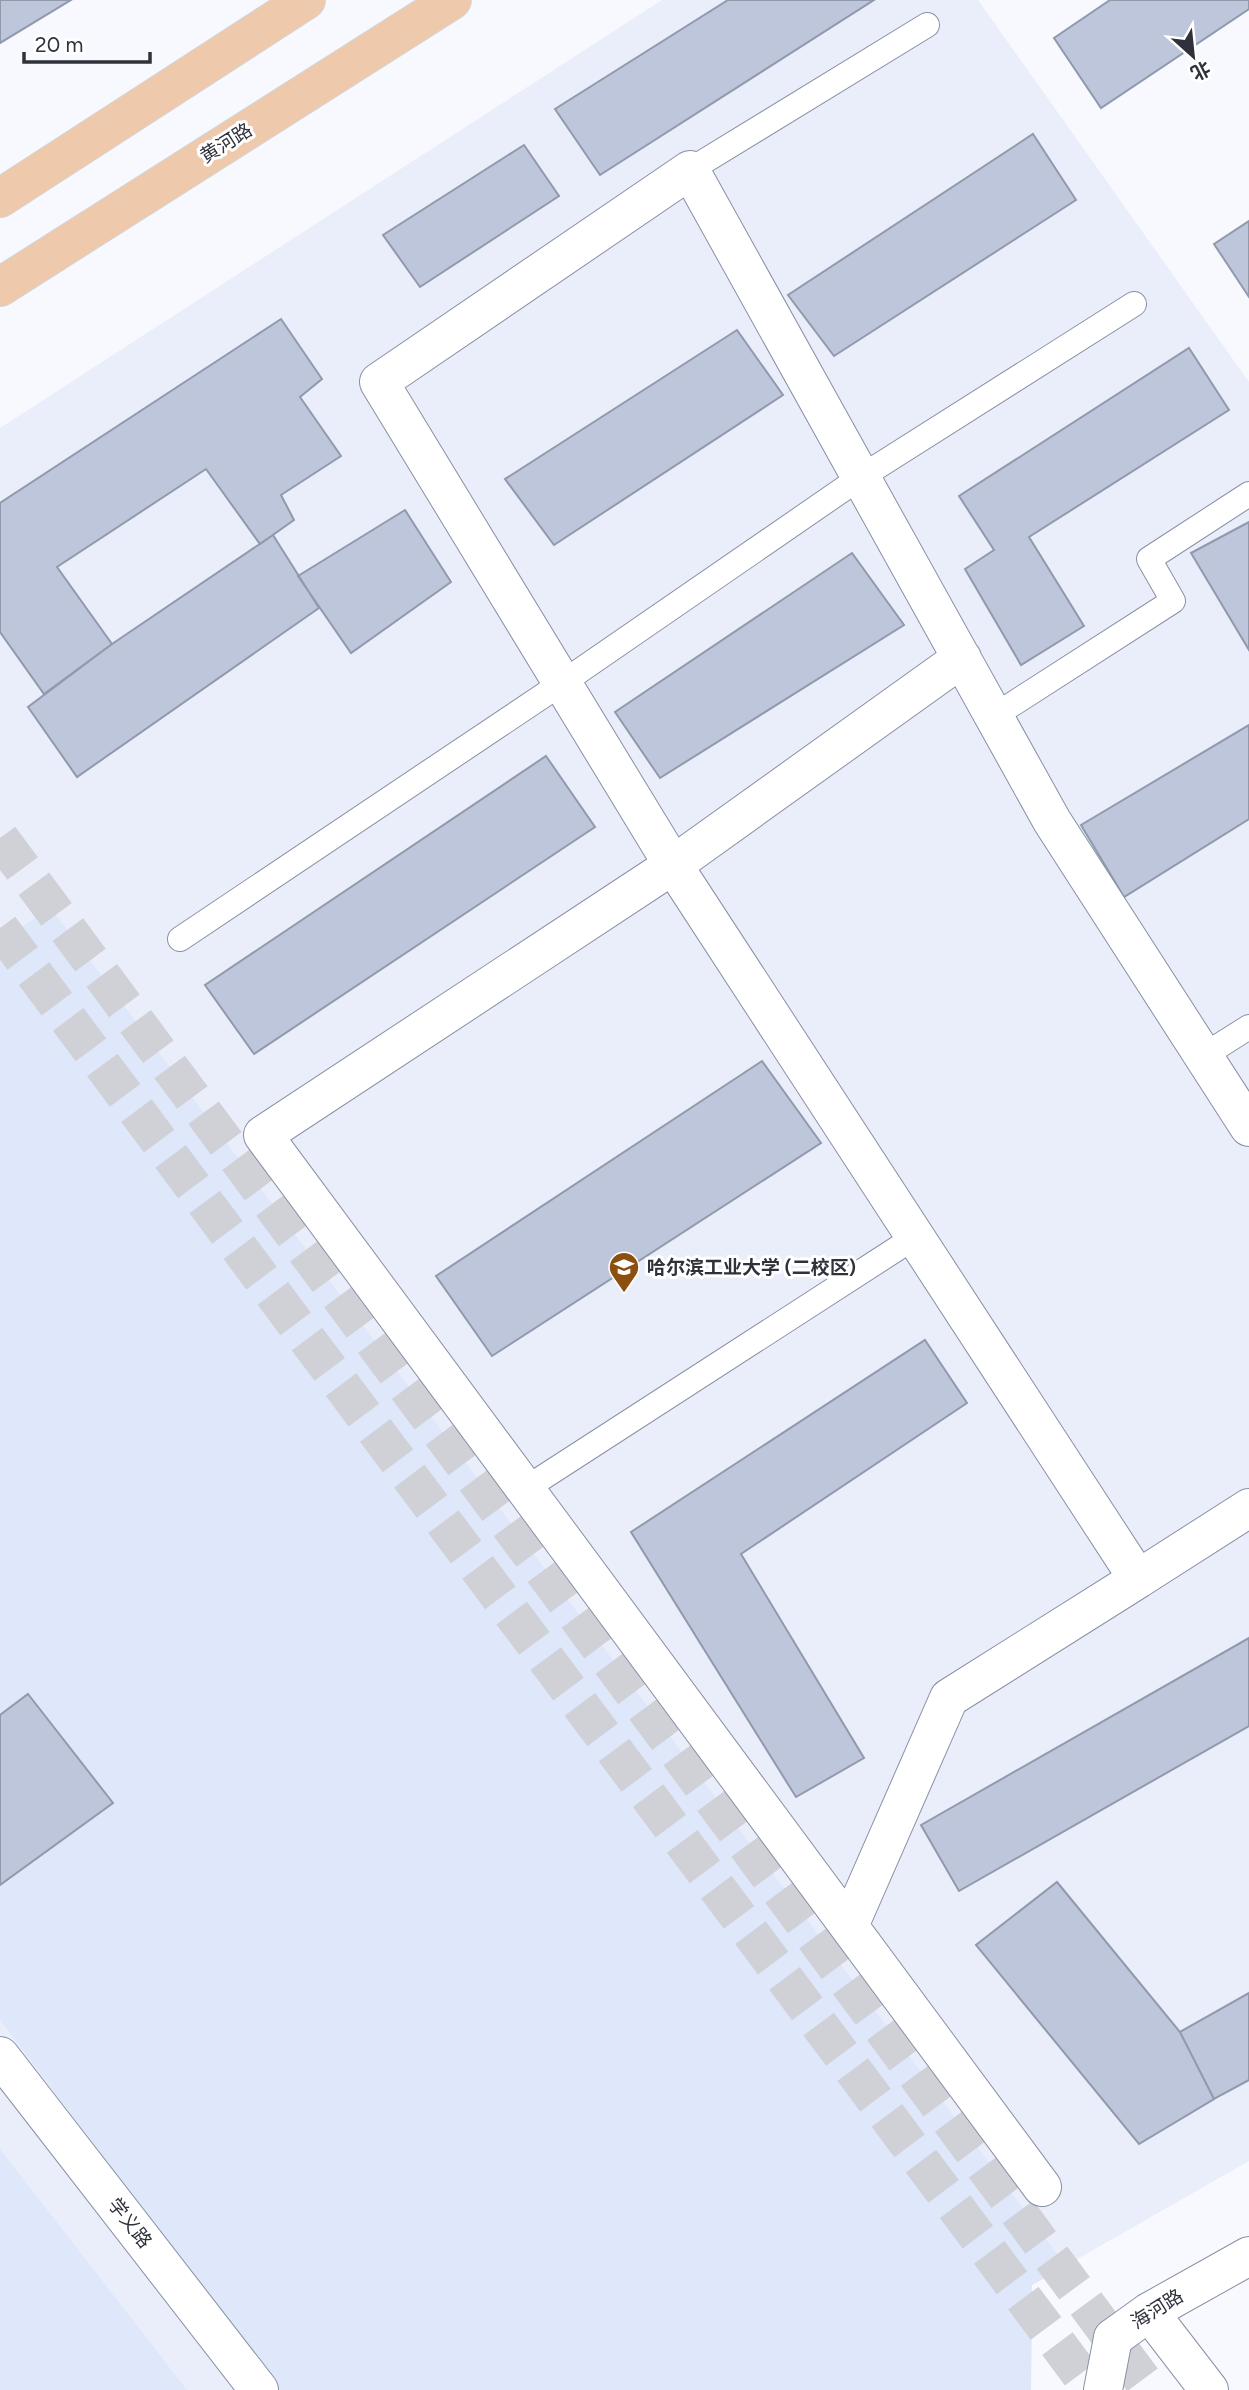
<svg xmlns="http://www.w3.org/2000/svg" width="1249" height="2390" font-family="Figtree,'Noto Sans SC',sans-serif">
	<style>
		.built { fill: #eaeefa }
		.green { fill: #dfe7fb }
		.building { fill: #bec6db; stroke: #9199ad; stroke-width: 2 }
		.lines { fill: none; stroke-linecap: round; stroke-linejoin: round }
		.secondary-tunnel { stroke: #d0d1d7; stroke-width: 38; stroke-dasharray: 38 19; stroke-linecap: butt }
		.lane-casing { stroke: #8890a4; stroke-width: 26 }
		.street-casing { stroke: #8890a4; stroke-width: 40 }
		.secondary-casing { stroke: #8890a4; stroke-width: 40 }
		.primary-casing { stroke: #d5d6d8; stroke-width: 40 }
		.lane { stroke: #fff; stroke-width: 24 }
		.street { stroke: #fff; stroke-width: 38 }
		.secondary { stroke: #fff; stroke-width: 38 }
		.primary { stroke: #eec9ab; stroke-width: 38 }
		.labels { text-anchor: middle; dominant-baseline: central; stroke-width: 6; stroke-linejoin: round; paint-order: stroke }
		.street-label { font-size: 19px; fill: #2f323a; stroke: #fff }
		.poi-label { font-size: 19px; font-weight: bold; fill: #2f323a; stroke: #fff; text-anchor: start }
	</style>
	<rect width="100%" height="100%" fill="#f8f9fe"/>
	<path class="built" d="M662 0H978L1249 382V2161L1032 2285 1031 2390H0V428Z"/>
	<path class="green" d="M51 908 1066 2266 1032 2285 1031 2390H280L0 2020V1886L113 1803 28 1694 0 1715V941Z
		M0 2149 187 2390H0Z"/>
	<path class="building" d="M0 0H71L0 43Z
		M728 0H874L600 175 555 109Z
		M1110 0H1249V9L1101 108 1054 38Z
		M1033 134 1076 200 834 356 788 295Z
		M524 145 559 196 420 287 383 235Z
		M1249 221V297L1214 244Z
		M281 319 322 379 300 397 341 456 281 495 294 520 260 544 206 469 57 567 112 644 44 694 0 632V503Z
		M737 330 783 395 554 545 505 479Z
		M1189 348 1229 410 1029 537 1084 626 1021 665 965 569 994 550 959 496Z
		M405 510 451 582 351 653 298 576Z
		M1249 522V650L1191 553Z
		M273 535 319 608 77 777 28 707 112 644Z
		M852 553 904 625 660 778 615 712Z
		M1249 725V819L1124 897 1081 825Z
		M546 756 595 827 254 1054 205 985Z
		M762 1061 821 1143 492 1356 436 1276Z
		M925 1340 967 1403 741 1554 864 1758 796 1797 631 1532Z
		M1249 1638V1726L959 1891 921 1825Z
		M28 1694 113 1803 0 1885V1715Z
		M1057 1882 1180 2032 1214 2099 1139 2144 976 1945Z
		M1249 1993V2080L1214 2099 1180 2032Z"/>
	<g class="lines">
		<path class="secondary-tunnel" d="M0 838 1150 2390
			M0 928 1092 2390"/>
		<g class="lane-casing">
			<path id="lane" d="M690 170 927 25
				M994 716 1173 601 1149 559 1249 494
				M180 939 562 683 861 477 1134 304
				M1203 1056 1249 1027
				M525 1489 915 1237"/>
		</g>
		<g class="street-casing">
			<path id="street" d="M962 658 673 865 263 1135 1042 2187
				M1249 1127 1052 821 690 170 379 382 673 865 1138 1579 1249 1508
				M849 1926 949 1698 1138 1579
				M0 2056 259 2390
				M1103 2390 1113 2338"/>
		</g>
		<g class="secondary-casing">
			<path id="secondary" d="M1149 2312 1209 2390
				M1113 2338 1149 2312 1249 2256"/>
		</g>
		<g class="primary-casing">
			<path id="primary" d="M0 198 306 0
				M0 287 452 0"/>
		</g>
		<use href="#lane" class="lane"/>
		<use href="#street" class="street"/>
		<use href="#secondary" class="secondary"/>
		<use href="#primary" class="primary"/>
	</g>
	<defs>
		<g id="university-pin" transform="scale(1.575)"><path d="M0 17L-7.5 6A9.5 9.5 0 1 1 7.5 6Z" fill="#8b4f0f" stroke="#fff"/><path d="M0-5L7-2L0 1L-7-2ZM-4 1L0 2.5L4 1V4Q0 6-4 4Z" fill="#fff"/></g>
	</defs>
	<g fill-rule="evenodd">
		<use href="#university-pin" x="624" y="1267"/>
	</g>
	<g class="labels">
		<g class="street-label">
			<text transform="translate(226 143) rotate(-32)">黄河路</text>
			<text transform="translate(130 2223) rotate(52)">学义路</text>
			<text transform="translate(1157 2309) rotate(-32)">海河路</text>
		</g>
		<g class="poi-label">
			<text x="647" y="1267">哈尔滨工业大学 (二校区)</text>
		</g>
	</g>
	<g transform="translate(1193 56) rotate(153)" stroke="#ffffff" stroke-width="5" paint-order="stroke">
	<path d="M0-5L12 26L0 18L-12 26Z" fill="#2f323a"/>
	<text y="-10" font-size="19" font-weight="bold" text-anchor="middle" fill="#2f323a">北</text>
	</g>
	<path d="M24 52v10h126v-10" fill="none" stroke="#2f323a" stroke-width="3.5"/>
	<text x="35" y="52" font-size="21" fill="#2f323a" stroke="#ffffff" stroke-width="5" paint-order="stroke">20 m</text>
</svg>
